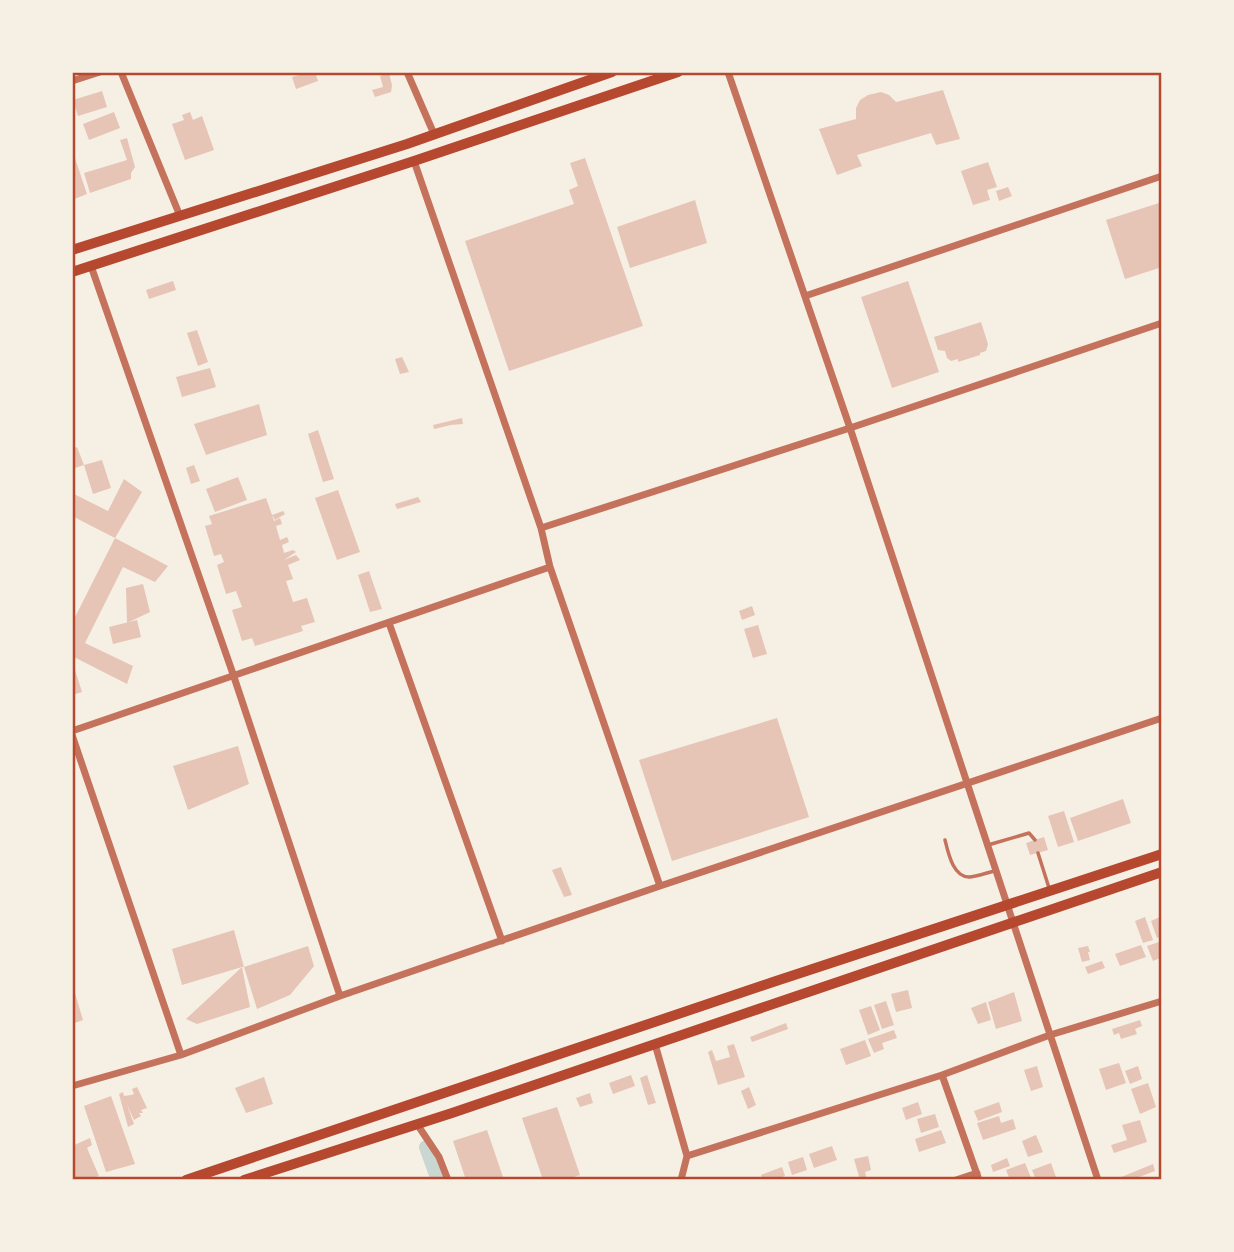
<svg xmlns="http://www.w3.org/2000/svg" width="1234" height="1252" font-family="Raleway,sans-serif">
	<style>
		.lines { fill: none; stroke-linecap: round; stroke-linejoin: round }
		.canal { stroke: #c9d6d2; stroke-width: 14 }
		.building { fill: #e6c5b7 }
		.service { stroke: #c5725c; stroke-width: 3.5 }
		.minor { stroke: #c5725c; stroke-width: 7 }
		.secondary { stroke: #b5482f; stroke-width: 10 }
		.primary { stroke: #b5482f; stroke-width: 10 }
		.neatline { fill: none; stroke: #b5482f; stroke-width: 2.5 }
	</style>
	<rect width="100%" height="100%" fill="#f6efe4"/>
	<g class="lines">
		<path class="canal" d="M426 1147 438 1180"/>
	</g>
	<path class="building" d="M310 72H315L318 81 296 89 292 77Z
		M389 73 392 85 391 92 375 97 372 90 383 87 380 76Z
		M943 90 960 139 936 145 931 133 857 155 862 166 837 175 819 129 856 119V108L860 100 868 95 881 92 889 95 896 102Z
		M102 91 107 107 78 116 73 100Z
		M114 112 120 128 89 140 83 124Z
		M190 112 193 120 202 116 214 150 185 160 172 124 184 120 182 115Z
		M127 138 135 167 131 173V179L90 193 84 173 127 160 120 140Z
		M72 149 87 194 72 200Z
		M585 158 643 326 509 371 465 241 574 204 569 190 578 186 570 163Z
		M988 162 997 187 987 190 990 200 973 205 961 171Z
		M1008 187 1012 196 999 201 996 191Z
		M695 200 707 243 630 268 617 227Z
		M1162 202V267L1125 279 1106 220Z
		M173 281 176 290 149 299 146 290Z
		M908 281 939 372 892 388 861 297Z
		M981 322 988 344 986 351 980 353V355L958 362V359L951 361 947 358 945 351 938 350 934 337Z
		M197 330 208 362 198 366 187 333Z
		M402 357 409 372 400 374 395 359Z
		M210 368 216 387 182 397 176 377Z
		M259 404 267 435 206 455 194 424Z
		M462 418 463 424 451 425 434 429 433 425Z
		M318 430 334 479 323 482 308 434Z
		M77 447 84 465 72 469V449Z
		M102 460 111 488 93 494 84 465Z
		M194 465 200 481 191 484 186 468Z
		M238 477 247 500 215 512 206 489Z
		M124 479 142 492 115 538 72 516V493L108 511Z
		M338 490 360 552 337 560 315 498Z
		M418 497 421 502 397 509 395 504Z
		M266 498 272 515 283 511 285 514 275 520 272 515 274 521 280 518 282 524 276 526 280 540 287 537 289 542 282 545 284 553 293 550 296 552 284 560 296 555 300 560 288 565 293 579 286 581 293 602 307 598 315 622 301 626 303 631 255 646 252 638 242 641 232 610 242 607 236 591 226 594 217 565 224 562 221 554 214 556 205 526 212 524 209 516Z
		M115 538 168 566 155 582 123 567 85 643 133 666 127 684 72 656V623Z
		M369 571 382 609 370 612 358 575Z
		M143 584 150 612 127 623 126 588Z
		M752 606 755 615 742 620 739 611Z
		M137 620 141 637 113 644 109 627Z
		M758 625 767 654 753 658 744 629Z
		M75 670 82 692 72 695V671Z
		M777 718 809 817 672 861 639 760Z
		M238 746 249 784 188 810 173 766Z
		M1123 799 1131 823 1078 841 1070 818Z
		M1064 811 1074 842 1058 847 1048 816Z
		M1044 837 1048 850 1030 855 1026 843Z
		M561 867 572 895 564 897 552 870Z
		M1162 916V936L1157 938 1151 921Z
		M1145 917 1153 940 1143 943 1135 921Z
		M234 930 244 967H242L250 1007 197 1024 186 1019 242 967 182 985 172 949Z
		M1162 941V957L1153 961 1147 946Z
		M1141 945 1146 957 1120 966 1115 954Z
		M308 946 314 966 290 995 257 1009 244 967Z
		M1088 946 1090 952H1088L1090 960 1082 962 1078 948Z
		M1102 961 1105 968 1088 974 1085 967Z
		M72 983 83 1020 72 1024Z
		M908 990 912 1008 896 1012 891 994Z
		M1014 992 1022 1021 996 1029 988 1002Z
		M886 1001 894 1025 882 1029 874 1005Z
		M986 1002 991 1020 978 1024 971 1008Z
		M871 1006 880 1030 868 1035 859 1010Z
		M1140 1020 1142 1026 1135 1029 1137 1034 1121 1039 1119 1033 1114 1035 1112 1029Z
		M786 1023 788 1029 752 1042 750 1037Z
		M894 1030 897 1038 882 1043 884 1049 874 1053 868 1039Z
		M865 1040 871 1056 846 1065 840 1049Z
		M734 1044 745 1077 718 1085 708 1052 712 1050 716 1061 730 1057 727 1046Z
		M1119 1063 1126 1083 1106 1090 1099 1069Z
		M1037 1066 1043 1087 1031 1091 1024 1070Z
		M1138 1066 1142 1079 1130 1084 1125 1071Z
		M631 1075 635 1086 613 1094 609 1083Z
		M647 1075 656 1103 648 1105 640 1078Z
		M264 1077 273 1104 246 1113 235 1088Z
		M1148 1083 1156 1107 1140 1114 1131 1089Z
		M137 1087 147 1108 141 1110 143 1113H139L141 1116 134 1120 127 1105 134 1124 128 1127 119 1094 123 1092 124 1096 131 1095 134 1094 132 1089Z
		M749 1087 756 1105 748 1109 741 1091Z
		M590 1093 593 1103 580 1107 576 1098Z
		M111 1096 135 1164 106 1172 84 1106Z
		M918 1102 922 1114 906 1120 902 1108Z
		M999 1102 1002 1112 978 1121 974 1111Z
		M557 1107 580 1175 565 1180H543L522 1118Z
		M935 1114 939 1127 921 1133 917 1119Z
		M999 1116 1001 1123 1013 1119 1016 1129 983 1140 977 1123Z
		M1140 1120 1147 1142 1114 1153 1111 1145 1127 1140 1122 1125Z
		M487 1130 504 1180H466L453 1141Z
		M941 1130 946 1143 919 1152 915 1139Z
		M1036 1135 1043 1152 1028 1157 1022 1141Z
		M90 1138 92 1145 87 1148 99 1176 88 1180H72V1146Z
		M832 1146 837 1160 814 1168 809 1154Z
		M868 1156 871 1170 865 1172 867 1180H860L854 1159Z
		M803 1157 807 1170 792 1175 788 1162Z
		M1007 1158 1010 1166 993 1172 991 1165Z
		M1025 1163 1032 1180H1010L1006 1170Z
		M1051 1163 1057 1180H1036L1032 1170Z
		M1153 1164 1155 1171 1131 1180H1120L1119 1178Z
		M782 1167 785 1176 774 1180H763L761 1175Z"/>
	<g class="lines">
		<path class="service" d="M945 840C948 852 953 878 970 877 978 876 986 873 994 871
			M988 845 1029 833 1035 840
			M1038 853 1050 891"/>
		<path class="minor" d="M121 72 180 216
			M407 72 434 134
			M728 72 850 428 1098 1180
			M72 81 100 72
			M414 161 541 528 550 567 660 886
			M91 266 233 674 340 996
			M805 296 1162 176
			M541 528 850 428 1162 323
			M389 623 502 941
			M72 731 550 567
			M72 735 181 1055
			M655 1044 687 1156
			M942 1075 979 1180
			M72 1086 181 1055 340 996 660 886 1162 718
			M417 1124 439 1157 448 1180
			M687 1156 942 1075 1050 1035 1162 1001
			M681 1180 687 1156
			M956 1180 977 1173"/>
		<path class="secondary" d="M186 1180 773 982 1162 854
			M244 1180 452 1113 1162 872"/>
		<path class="primary" d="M72 250 407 144 612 72
			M72 272 414 161 678 72"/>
	</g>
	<rect width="1234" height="1252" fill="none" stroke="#f6efe4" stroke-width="147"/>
	<rect x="74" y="74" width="1086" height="1104" class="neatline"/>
</svg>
